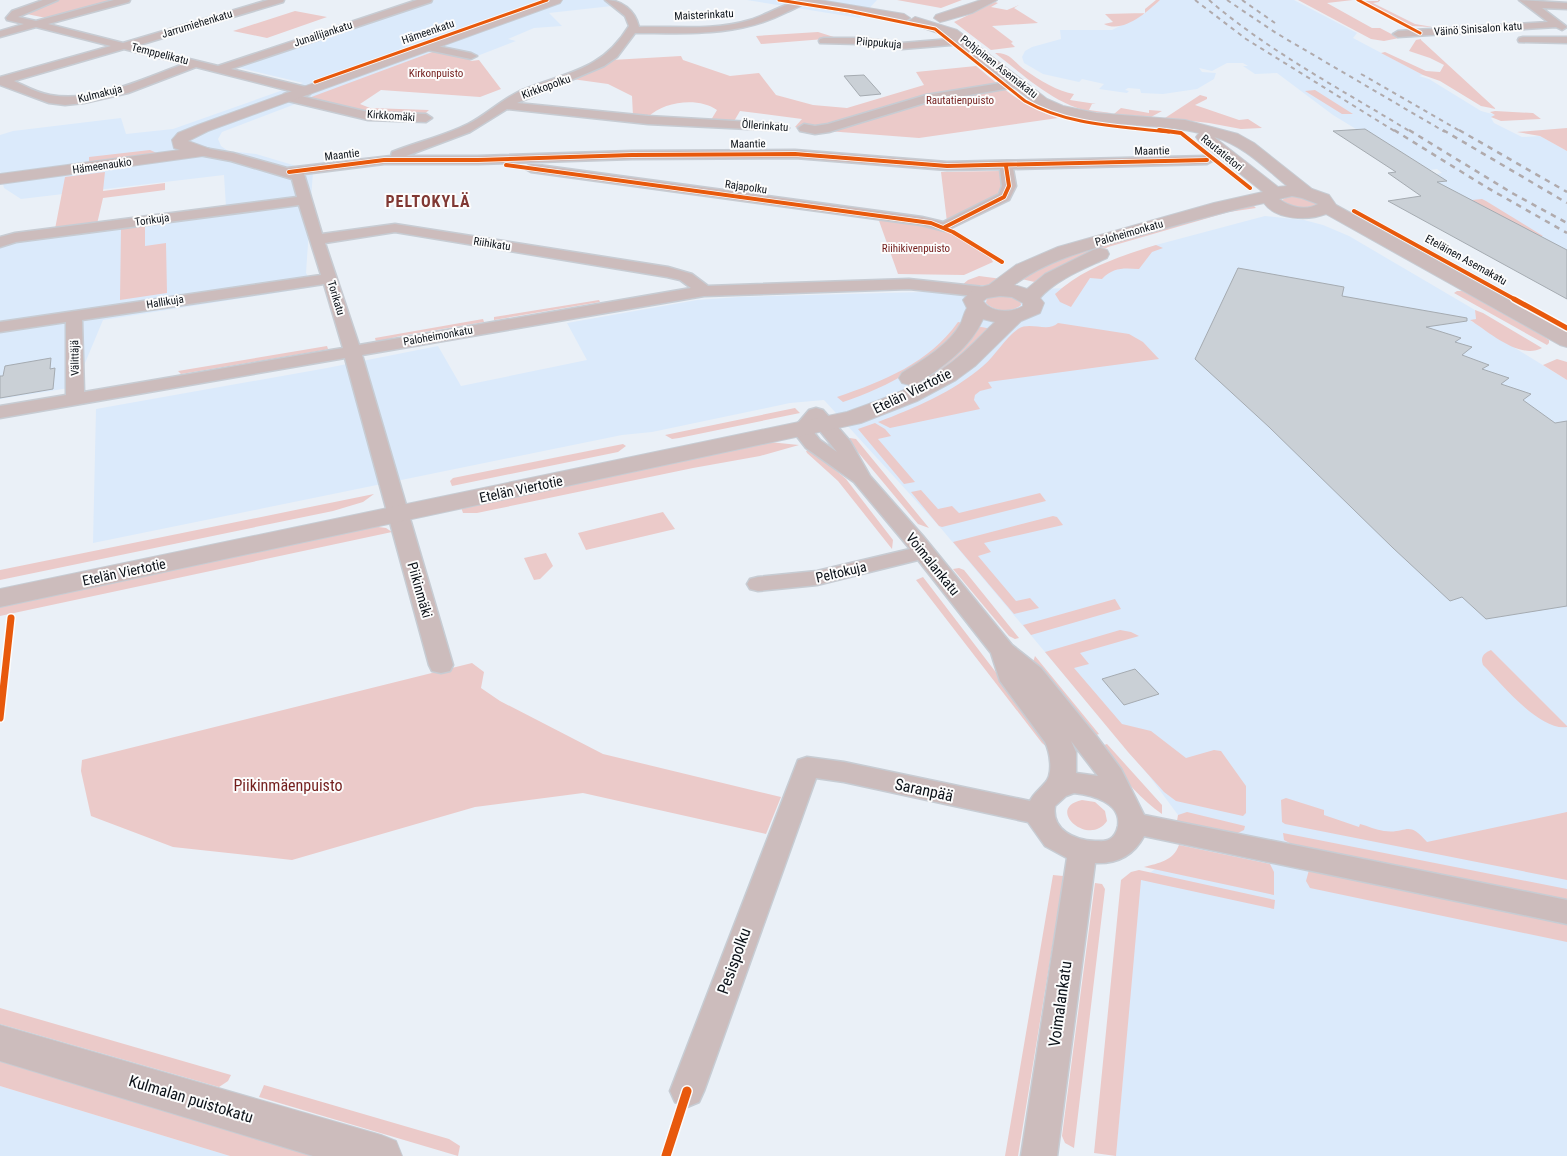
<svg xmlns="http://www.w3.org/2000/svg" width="1567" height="1156" font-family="'Roboto Condensed',sans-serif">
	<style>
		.built { fill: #dbeafb }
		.green { fill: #ebcac9 }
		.building { fill: #cad0d6; stroke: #a5abb1 }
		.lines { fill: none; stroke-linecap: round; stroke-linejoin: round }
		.minor-casing { stroke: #c7ccd3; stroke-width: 3 }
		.tertiary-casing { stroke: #c7ccd3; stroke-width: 2 }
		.minor { fill: #ccbcbc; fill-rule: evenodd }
		.tertiary { fill: #ccbcbc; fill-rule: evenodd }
		.rail-far1 { stroke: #b0aaac; stroke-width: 2; stroke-dasharray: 4.5 4.5; stroke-linecap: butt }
		.rail { stroke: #b0aaac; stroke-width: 2.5; stroke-dasharray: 5.5 5.5; stroke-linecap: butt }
		.cycleway-far4-casing { stroke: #fcfcfc; stroke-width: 5 }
		.cycleway-far3-casing { stroke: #fcfcfc; stroke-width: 5.5 }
		.cycleway-far2-casing { stroke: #fcfcfc; stroke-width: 8 }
		.cycleway-far1-casing { stroke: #fcfcfc; stroke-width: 10 }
		.cycleway-casing { stroke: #fcfcfc; stroke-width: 12 }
		.cycleway-far4 { stroke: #e8590c; stroke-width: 3 }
		.cycleway-far3 { stroke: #e8590c; stroke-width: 4 }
		.cycleway-far2 { stroke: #e8590c; stroke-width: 5 }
		.cycleway-far1 { stroke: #e8590c; stroke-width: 7 }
		.cycleway { stroke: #e8590c; stroke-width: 9 }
		.labels { text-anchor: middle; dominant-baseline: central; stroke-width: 4; stroke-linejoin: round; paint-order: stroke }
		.far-street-label { font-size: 11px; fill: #0c1219; stroke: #fcfcfc }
		.far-park-label { font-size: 11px; fill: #731e1c; stroke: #fcfcfc }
		.street-label { font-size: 14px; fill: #0c1219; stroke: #fcfcfc }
		.far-district-label { font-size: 16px; font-weight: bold; letter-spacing: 1px; fill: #803833; stroke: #fcfcfc }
		.near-park-label { font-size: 16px; fill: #731e1c; stroke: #fcfcfc }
		.near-street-label { font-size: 16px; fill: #0c1219; stroke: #fcfcfc }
	</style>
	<rect width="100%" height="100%" fill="#eaf0f7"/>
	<path class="built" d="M435 0H605L612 6 549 13 562 26 534 28 508 39 516 41 472 58 435 51 222 132 218 139 221 146 228 151 256 154 313 171 306 273 314 287 103 320 75 387 0 399V241L226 207 224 175 21 199 4 188 0 171V135L13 131 121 118 126 134 173 129 303 83 236 67Z
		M747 0H877L860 18Z
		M1160 0H1294L1357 33 1353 38 1423 75 1419 76 1429 79 1481 111 1496 115 1491 118 1494 123 1522 137 1540 136 1567 151V250L1517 225 1421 183 1446 181 1436 174 1442 173 1437 169 1430 170 1365 129H1356L1333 115 1277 73 1255 74 1243 66H1248L1243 63H1227L1212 71 1199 68 1202 72 1216 73 1214 79 1197 89 1163 94 1141 93 1140 89 1128 88 1125 90 1129 91 1127 93 1099 89 1104 84 1082 79 1079 82 1043 74 1024 63 1022 57 1025 51 1032 47 1061 39 1060 30H1112L1144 14Z
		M1265 216 1304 220 1323 225 1349 236 1475 310 1476 319 1471 321 1567 380V1156H1116L1140 880 1176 854 1179 845 1178 815 1150 777 939 526 824 400 790 403 652 432 622 435 93 543 96 409 327 368 438 346 461 386 587 360 567 323 697 300 739 297 1069 288 1118 259 1156 245Z
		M0 1086 230 1156H0Z"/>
	<path class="green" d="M59 0H123L51 19 22 13Z
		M897 0H962L941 8Z
		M1156 0H1160C1147 12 1123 34 1104 24L1113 22 1105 14 1145 13V9Z
		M1298 0H1353L1327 3 1372 28H1380L1399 38 1384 41 1371 39Z
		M1378 0 1379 2 1373 3 1415 24 1433 27 1411 26 1365 1 1381 0Z
		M995 2 998 3 991 7 1007 10 1019 5 1014 8 1038 23 992 26 1013 42 1011 43 1015 47 991 50 954 22Z
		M295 11 327 17 267 38 233 31Z
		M818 32 837 38 761 44 756 36Z
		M1421 39V40L1496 109 1481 106 1440 81 1423 75 1381 53 1385 52 1426 71 1440 72 1444 65 1430 58 1409 51 1416 40Z
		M435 51 467 58 471 61 479 60 501 89 480 97 381 90 360 104 370 108 429 110 421 117 371 114 306 99Z
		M995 53C1010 52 1014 62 1025 70 1039 80 1059 92 1074 94L1070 100 1096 104H1092L1089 110 1111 113C1065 115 1030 80 995 53Z
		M681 56 683 60 730 76 759 73 776 95 813 105 847 108 924 85 916 72 976 66C1005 90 1022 106 1058 118L919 138 801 129 795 127 802 119 740 111 733 123 704 122 711 120 717 110C699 97 664 101 648 117L633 116 632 96 608 84 572 79 597 70 612 60Z
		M1315 90 1353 114H1342L1305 91Z
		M1200 95 1207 97V99L1195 105 1239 120 1248 119 1262 128 1241 129 1209 123 1165 118Z
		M1121 108 1149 113V110L1162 111 1151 117 1114 114Z
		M1495 111 1533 113 1541 119 1501 121 1491 117 1495 115 1490 112Z
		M1567 128V151L1540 136 1517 132Z
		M150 150 159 154 89 164V157Z
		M999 171 1002 183 998 195 947 222 941 172Z
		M105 172 103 191 165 183V190L103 198 97 224 55 229 65 177Z
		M1289 196H1300L1316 203V205C1305 210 1291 208 1282 200Z
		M1482 199 1486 201 1543 236 1540 237 1472 200Z
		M1251 203 1256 208 1229 212 1108 247 1039 283 1017 278 1054 258Z
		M878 218 930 225 947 231 990 256 993 262 964 275 898 274Z
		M139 225 145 226V246L166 243 167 293 120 300 121 228Z
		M1156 245 1163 248 1152 252 1139 269C1124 268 1113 267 1102 279L1090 278 1071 307 1060 302 1055 294C1083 268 1121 256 1156 245Z
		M979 276 1002 279 990 285H962L968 280Z
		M1457 291H1463L1543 336 1549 340V343L1547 345 1454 293Z
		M1007 295 1020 300 1021 305C1011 313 995 312 986 303L987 298Z
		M599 300 600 302 494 320V317Z
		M1475 310 1483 313 1542 348C1520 360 1489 332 1470 320L1476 319Z
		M483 319 484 322 400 336 376 342 375 338Z
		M958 322 964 323C933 363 890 386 843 402L837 397C884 381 929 363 958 322Z
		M1058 323 1129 334 1143 342 1159 359 988 382 992 388 980 391 975 395 974 400 980 409 890 428 878 422C915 408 953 392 983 366 996 355 1004 339 1018 329 1030 321 1048 333 1058 323Z
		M976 326 992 329 963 358 914 388 886 398 917 383Z
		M327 346 328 349 324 350 181 374 178 371Z
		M1557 359 1567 362V380L1543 365Z
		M795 408 800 413 679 438 672 439 665 435Z
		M875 423 885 429 891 436 878 439 915 482 904 484 858 429Z
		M850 438 856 439 929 528 918 524 852 445 849 439Z
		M769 442 799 445 760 456 693 468 477 513H463L461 507Z
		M623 444 626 446 618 452 452 486 450 481 453 478Z
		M810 449 846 479 893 540 892 549 838 481 807 453 806 451Z
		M921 490 938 509 952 506 959 513 1040 493 1046 501 942 527 939 526 911 492Z
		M374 494 363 502 333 511 0 580V570Z
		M663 512 675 529 586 550 578 533Z
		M1053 516 1057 517 1063 525 984 543 991 552 978 556 1016 601 1030 598 1039 608 1014 614 953 542Z
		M371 526 386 528 392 532 0 616V603Z
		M546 553 553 566 540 579 534 580 524 558Z
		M959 568 964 570 1019 638 1015 639 1009 636 953 569Z
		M923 577 1053 747H1047L1042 743 916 580Z
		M1115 599 1121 609 1031 635 1023 625Z
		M1120 630 1131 632 1139 636 1080 653 1089 664 1074 668 1122 724 1151 731 1186 758 1214 750 1221 751 1246 786V813L1243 816 1176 801 1164 792 1128 752 1045 652Z
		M1491 650 1567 726V727C1539 731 1501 683 1483 665 1480 657 1484 653 1491 650Z
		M1035 656 1099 734 1091 737 1033 662Z
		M472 663 484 672 481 688 500 701 603 754 781 797 766 834 583 793 475 807 292 860 173 847 91 816 81 771 82 760Z
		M1107 744 1162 805V814C1136 796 1118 771 1098 747Z
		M1286 798 1324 810V815L1359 827 1360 824C1368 826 1376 830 1384 831 1408 834 1407 819 1427 842L1567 812V880L1285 824 1282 822 1281 800Z
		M1082 800 1095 802 1105 811 1107 821C1089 848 1044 808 1082 800Z
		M1187 812 1245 826 1244 830 1236 834 1177 821 1178 815Z
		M1283 833 1567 889V902L1297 847 1284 840Z
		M1179 845 1270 864 1274 872V895L1144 867C1159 863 1173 861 1179 845Z
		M1139 870 1275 900 1274 909 1141 880 1116 1156 1094 1153 1121 880 1131 872Z
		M1309 870 1567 925V942L1310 888 1306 881Z
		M1053 875 1063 876 1062 887 1018 1156H1005Z
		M1095 883 1102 884 1105 889 1074 1148 1065 1143 1062 1136Z
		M0 1008 231 1075 228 1081 219 1087 0 1024Z
		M0 1061 320 1156H230L0 1086Z
		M264 1085 449 1139 460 1146 458 1156 259 1097Z"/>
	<path class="building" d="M864 75 881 94 860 96 844 76Z
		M1365 129 1447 181 1437 182 1567 250V299L1388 201 1421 196 1388 173 1396 172 1333 131Z
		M1238 268 1344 287 1342 296 1467 318V321L1426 327 1461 338 1455 342 1472 347 1462 355 1489 365 1482 369 1509 378 1501 384 1531 394 1523 400 1555 423 1567 421V606L1486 619 1462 597 1450 601 1393 548 1269 427 1195 359Z
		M51 358 50 369 55 368 53 389 0 398V376H3L5 366Z
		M1135 669 1159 694 1124 705 1102 679Z"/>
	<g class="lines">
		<g class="minor-casing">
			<path id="minor" d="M43 0H58L18 17 36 21 114 0H130L129 2 48 24 123 43 268 0H284L283 2 136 46 218 66 417 0H432L431 2 231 69 310 88 312 91 310 94 306 95 196 67 128 93 84 103 65 105 49 103 0 85V77L111 46 36 27 0 37V31L24 24 7 20 6 18 12 11ZM124 49 184 64C142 79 95 103 50 95 37 93 25 86 14 81Z
				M605 0C622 0 635 10 639 27 676 26 714 31 750 20 767 15 789 0 807 1 802 6 793 9 787 12 738 37 688 33 635 33L617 57 604 66 517 103 648 116 783 124 789 128 787 131 648 124 507 109 470 132 406 156H478L632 151 795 150 947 162 1207 156 1214 160 1207 164 1013 169 1016 186 1009 200 945 231 921 225 531 172 524 168 531 164 922 217 943 222 999 194 1002 186 1000 169 947 170 795 158 632 159 478 164H384L304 174 322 234 395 224 668 267 692 274 708 286 909 279 984 287 990 289 992 292 990 295 984 297 909 289 704 296 362 355 453 665 450 671 441 673 432 671 429 665 345 358 0 418V406L66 395V322L0 332V322L321 275 299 205 16 242 0 247V237L15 233 297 197 292 179 231 161 199 155 197 152 204 148 233 153 287 168 391 156 392 152C417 142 444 136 468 124 486 115 501 100 520 91 565 72 601 72 629 26L625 16ZM395 232 667 277 680 280 691 288 359 345 325 243ZM324 284 343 348 84 392 82 320Z
				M1519 0 1567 3V9L1542 8 1567 27 1562 30 1556 27 1398 37 1393 34 1398 31 1548 22Z
				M1523 37H1567V43L1519 42 1518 40 1519 38Z
				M824 38H859L902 43 963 38 968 41 963 44 902 49 859 44 820 43 819 41 820 39Z
				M427 44 471 53 477 56 471 59 423 49 422 47Z
				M1019 80 1025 84 1023 86 928 102 829 132 815 134 800 131 798 128 804 124 815 126 828 124 926 95Z
				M288 93 368 112 426 114 432 118 426 122 368 120 284 100 282 97 284 94Z
				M816 408 823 410 850 441 870 476 923 536 1012 645 1041 668 1097 737 1121 769 1144 815 1567 900V924L1144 836C1134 855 1117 864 1095 863L1057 1156H1021L1067 858 1045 846 1028 822 844 782 816 778 704 1091 699 1102 687 1107 675 1102 670 1091 798 760 807 757 844 762 1030 801C1034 793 1039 790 1045 783 1054 774 1050 752 1045 742L1000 681 991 653 918 560 817 585 758 591 750 589 747 584 750 579 758 577 817 571 910 549 854 482 806 448 792 430 809 410ZM816 426 837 452 820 440 812 430ZM1071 741 1098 776 1076 773V752ZM1074 793C1091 795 1122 802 1118 826 1117 831 1115 836 1110 839 1106 842 1100 841 1095 841 1075 840 1051 830 1055 806L1066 796Z"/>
		</g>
		<g class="tertiary-casing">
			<path id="tertiary" d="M545 0H562L560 3 208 131 188 141 210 149 212 152 210 155 0 184V174L180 150 174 148 172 140 178 133 198 125Z
				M791 0H819L904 14 910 18 904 22 797 4Z
				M981 0H997L972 13 944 21 940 22 934 18 936 15Z
				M915 17 957 30 1047 99 1063 106 1096 113 1185 120 1238 134 1254 143 1312 189 1329 195 1336 205 1567 332V347L1560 345 1326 214C1308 221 1276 220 1264 203 1222 212 1180 224 1138 236 1095 248 1050 258 1014 285L1027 289 1045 274 1093 250 1100 248 1107 250 1109 254 1107 258C1084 269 1057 279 1040 298L1044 303 1040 313 1021 321 975 366 956 380 917 401 861 423 0 607V589L847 412C883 399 921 386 952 362 968 350 981 335 995 322L983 319C970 348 944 366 918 383L910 385 902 383 899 378 902 373C923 360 949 345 961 323 963 318 964 313 967 308L963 300 973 289 989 285 1016 265 1058 247 1214 203 1263 192 1198 140 1196 137 1199 133C1146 120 1088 131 1037 105L947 36 911 24 909 21ZM1214 137C1243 145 1264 167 1287 186L1278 187ZM1292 196 1302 198 1318 204C1306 211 1290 207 1279 199ZM1000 296 1012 297 1023 303V306C1012 313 991 313 983 301L987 298Z
				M0 1025 381 1135 396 1141 402 1156H313L0 1061Z"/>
		</g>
		<use href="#minor" class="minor"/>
		<use href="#tertiary" class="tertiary"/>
		<path class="rail-far1" d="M1195 0 1246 39 1396 132
			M1209 0C1268 51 1344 91 1411 132
			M1227 0 1276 33 1445 132
			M1242 0 1275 23
			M1361 74 1462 132"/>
		<path class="rail" d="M1394 130 1486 187 1567 233
			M1409 130 1512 193 1567 223
			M1443 130 1567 203
			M1459 130 1567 192"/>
		<g class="cycleway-far4-casing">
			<path id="cycleway-far4" d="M779 0 848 11 935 29 1025 101C1069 126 1120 126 1169 132
				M1358 0 1420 33
				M315 82 547 0"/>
		</g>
		<g class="cycleway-far3-casing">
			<path id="cycleway-far3" d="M1159 130 1181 133 1250 188
				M506 165 931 223 953 232 1002 262
				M289 172 384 160H478L632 155 795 154 947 166 1207 160
				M1354 211 1516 300
				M945 227 1004 197 1009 186 1006 166"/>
		</g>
		<g class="cycleway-far2-casing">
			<path id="cycleway-far2" d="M1514 299 1567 328"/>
		</g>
		<g class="cycleway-far1-casing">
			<path id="cycleway-far1" d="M0 718 11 618"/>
		</g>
		<g class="cycleway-casing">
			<path id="cycleway" d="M666 1156 687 1091"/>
		</g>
		<use href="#cycleway-far4" class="cycleway-far4"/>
		<use href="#cycleway-far3" class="cycleway-far3"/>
		<use href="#cycleway-far2" class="cycleway-far2"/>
		<use href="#cycleway-far1" class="cycleway-far1"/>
		<use href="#cycleway" class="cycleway"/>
	</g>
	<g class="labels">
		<g class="far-street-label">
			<text transform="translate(704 15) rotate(-3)">Maisterinkatu</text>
			<text transform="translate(197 24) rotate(-17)">Jarrumiehenkatu</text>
			<text transform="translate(1478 29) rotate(-4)">Väinö Sinisalon katu</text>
			<text transform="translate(428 32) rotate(-19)">Hämeenkatu</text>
			<text transform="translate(323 34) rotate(-18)">Junailijankatu</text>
			<text transform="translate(879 43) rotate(5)">Piippukuja</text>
			<text transform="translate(160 54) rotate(14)">Temppelikatu</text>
			<text transform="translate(999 67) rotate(38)">Pohjoinen Asemakatu</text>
			<text transform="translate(546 87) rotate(-20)">Kirkkopolku</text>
			<text transform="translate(100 94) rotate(-14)">Kulmakuja</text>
			<text transform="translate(391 116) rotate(4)">Kirkkomäki</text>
			<text transform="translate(765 126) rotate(4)">Öllerinkatu</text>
			<text transform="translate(748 144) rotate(-1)">Maantie</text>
			<text transform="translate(1152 151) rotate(-1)">Maantie</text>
			<text transform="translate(1222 153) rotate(39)">Rautatietori</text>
			<text transform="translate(342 155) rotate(-7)">Maantie</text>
			<text transform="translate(102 166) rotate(-8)">Hämeenaukio</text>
			<text transform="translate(746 187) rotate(8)">Rajapolku</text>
			<text transform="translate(152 220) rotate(-8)">Torikuja</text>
			<text transform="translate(1129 233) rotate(-16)">Paloheimonkatu</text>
			<text transform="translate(492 244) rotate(9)">Riihikatu</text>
			<text transform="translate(1466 260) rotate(29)">Eteläinen Asemakatu</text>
			<text transform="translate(336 298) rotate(73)">Torikatu</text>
			<text transform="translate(165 302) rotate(-9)">Hallikuja</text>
			<text transform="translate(438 336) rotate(-10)">Paloheimonkatu</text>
			<text transform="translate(75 358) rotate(-91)">Välittäjä</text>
		</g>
		<g class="far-park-label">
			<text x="436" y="73">Kirkonpuisto</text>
			<text x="960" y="100">Rautatienpuisto</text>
			<text x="916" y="248">Riihikivenpuisto</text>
		</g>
		<g class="street-label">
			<text transform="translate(912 391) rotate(-26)">Etelän Viertotie</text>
			<text transform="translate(521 489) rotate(-12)">Etelän Viertotie</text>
			<text transform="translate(933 564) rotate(51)">Voimalankatu</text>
			<text transform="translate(124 572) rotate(-12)">Etelän Viertotie</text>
			<text transform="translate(841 572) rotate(-13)">Peltokuja</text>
			<text transform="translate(420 590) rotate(74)">Piikinmäki</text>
		</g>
		<g class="far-district-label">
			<text x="428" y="201">PELTOKYLÄ</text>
		</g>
		<g class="near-park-label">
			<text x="288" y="785">Piikinmäenpuisto</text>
		</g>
		<g class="near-street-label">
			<text transform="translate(924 790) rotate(12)">Saranpää</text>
			<text transform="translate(734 961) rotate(-70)">Pesispolku</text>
			<text transform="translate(1060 1004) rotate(-82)">Voimalankatu</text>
			<text transform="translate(191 1099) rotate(17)">Kulmalan puistokatu</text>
		</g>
	</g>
</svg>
